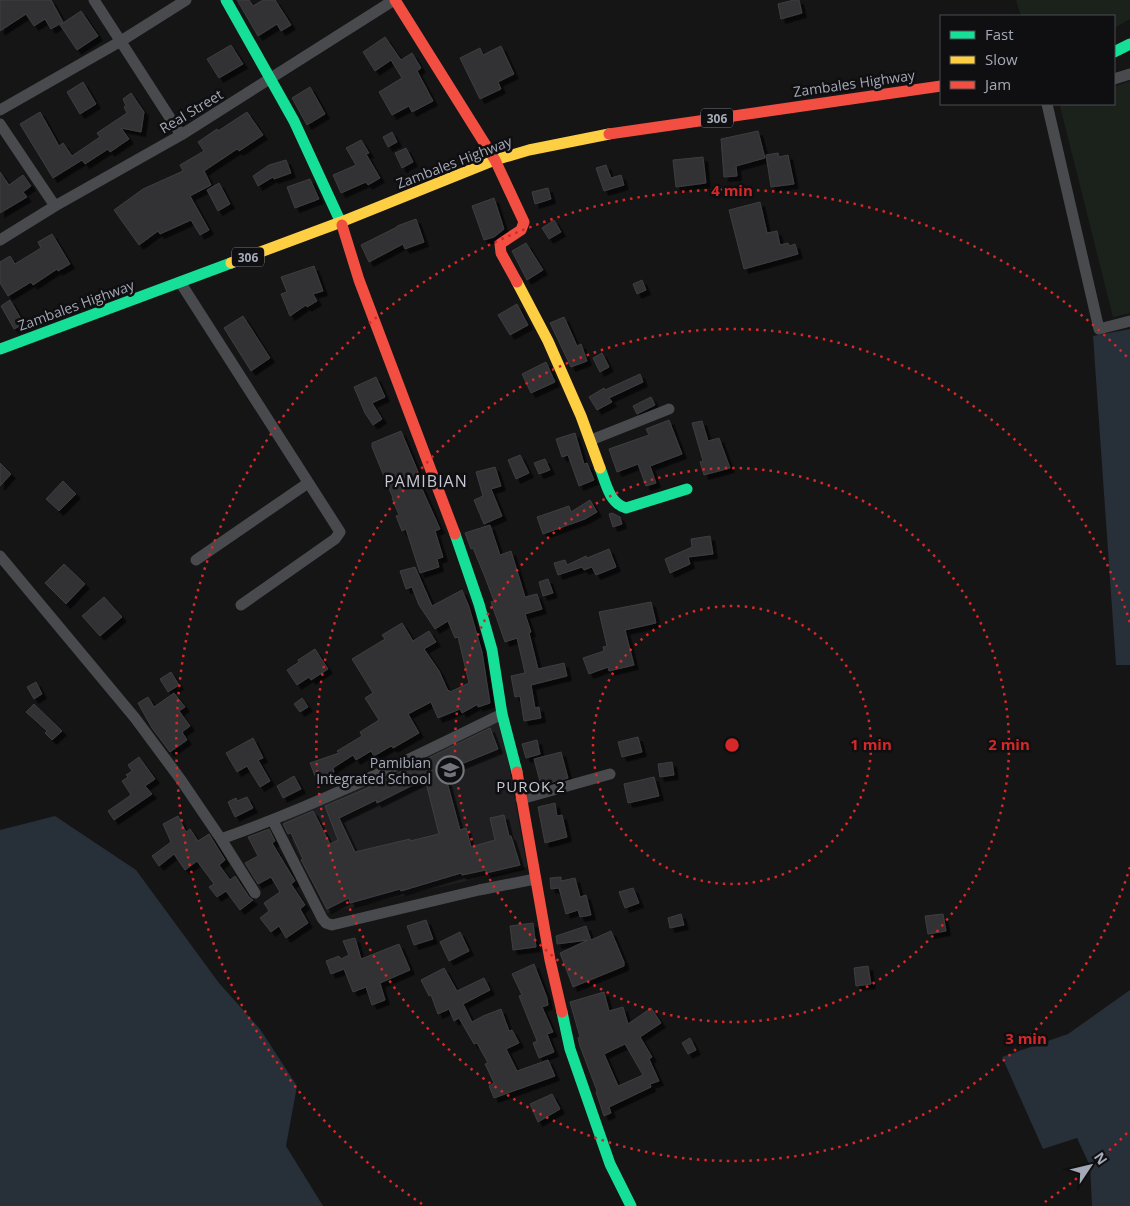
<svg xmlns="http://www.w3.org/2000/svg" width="1130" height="1206" font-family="'Open Sans',sans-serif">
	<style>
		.built { fill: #1f1f21 }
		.green { fill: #1b221c }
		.water { fill: #272f38 }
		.building { fill: #333334; stroke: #3d3e41; fill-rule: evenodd; filter: url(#shadow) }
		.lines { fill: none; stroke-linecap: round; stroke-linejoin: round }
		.street { stroke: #484a4e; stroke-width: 11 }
		.fast { stroke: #16e098; stroke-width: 11 }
		.slow { stroke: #ffcf43; stroke-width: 11 }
		.jam { stroke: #f24e42; stroke-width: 11 }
		.ring { fill: none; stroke: #d62828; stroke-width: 2.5; stroke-dasharray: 2.5 5 }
		.labels { text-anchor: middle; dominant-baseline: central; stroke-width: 5; stroke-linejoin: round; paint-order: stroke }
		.shield { fill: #0f0f11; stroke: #777b85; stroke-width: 1 }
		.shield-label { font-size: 12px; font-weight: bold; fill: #a4a9b7 }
		.street-label { font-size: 14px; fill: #a4a9b7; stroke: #0f0f11 }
		.poi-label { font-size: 14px; fill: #a4a9b7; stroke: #0f0f11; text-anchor: end }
		.neighbourhood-label { font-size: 15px; letter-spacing: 1px; fill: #c6c8d3; stroke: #0f0f11 }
		.quarter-label { font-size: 16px; letter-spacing: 1px; fill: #c6c8d3; stroke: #0f0f11 }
		.centre { fill: #d62828; stroke: #0f0f11; stroke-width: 2.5 }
		.ring-label { font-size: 15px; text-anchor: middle; font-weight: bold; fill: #d62828; stroke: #0f0f11; stroke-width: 5; stroke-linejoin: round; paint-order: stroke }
	</style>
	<defs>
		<filter id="shadow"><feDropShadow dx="4.5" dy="4.5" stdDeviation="0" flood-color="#0009"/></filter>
	</defs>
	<rect width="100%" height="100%" fill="#151515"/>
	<path class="built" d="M501 721 527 867 327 913 282 819Z"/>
	<path class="green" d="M1016 0H1130V19L1114 28V16H1021Z
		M1130 81V313L1113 317 1060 106 1067 104H1114V87Z"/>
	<path class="water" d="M1130 329V665H1116L1093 336Z
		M55 816 136 870 219 983 260 1029 297 1086 286 1146 323 1206H0V830Z
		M1130 990V1206H1092L1090 1166 1077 1138 1043 1149 1002 1057 1068 1034Z"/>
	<path class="building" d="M0 0H51L63 22 51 29 45 19 34 26 26 14 0 31Z
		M237 0H249L253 6 263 0H275L291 25 281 31 277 24 258 36Z
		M794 0H799L802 13 781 19 778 4Z
		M81 11 98 36 77 50 60 25Z
		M385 37 401 60 412 53 421 68 417 71 433 101 412 112 409 106 392 115 379 92 402 78 391 60 375 71 363 52Z
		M231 45 243 64 219 78 207 59Z
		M501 46 514 74 498 82 501 89 480 99 460 58 480 48 483 55Z
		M83 82 96 104 80 114 67 92Z
		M310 87 325 114 307 125 292 98Z
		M131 93 144 112 141 132 121 128 129 139 110 152 108 149 85 164 82 160 53 178 20 124 40 112 59 146 63 143 72 156 100 137 97 133 127 113 124 107 126 106 123 99Z
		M247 112 263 135 239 151 237 149 204 171 211 185 190 196 209 230 200 235 191 220 160 234 158 231 139 245 114 210 143 189 183 171 180 165 204 151 198 142 217 129 218 131Z
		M758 131 765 158 736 166 737 176 724 177 721 139Z
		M392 132 397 142 388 147 383 137Z
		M361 140 369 153 366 154 380 178 368 185 366 182 341 193 333 175 356 165 346 148Z
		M406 148 413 162 402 168 395 153Z
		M778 153 779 157 788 155 794 184 771 187 766 155Z
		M703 157 706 183 676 187 673 160Z
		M286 160 291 173 274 179 273 177 258 186 253 176 269 165Z
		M606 165 611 178 621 175 624 185 604 191 596 168Z
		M0 172 9 185 23 175 31 186 23 192 27 197 0 213Z
		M310 179 319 199 295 208 287 187Z
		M219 183 230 204 218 211 207 190Z
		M548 188 551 199 535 204 532 192Z
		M494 198 504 229 494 237 484 240 472 206Z
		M760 202 767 233 777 231 780 245 788 243 789 246 795 244 798 254 744 269 729 210Z
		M416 219 424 242 405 249 403 244 369 262 361 245 397 227V226Z
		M554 220 561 232 549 239 542 228Z
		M52 234 70 264 58 271 57 269 33 285 31 282 8 296 0 283V262L10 256 15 264 41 248 38 242Z
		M526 243 543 270 527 280 512 251Z
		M314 266 323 291 313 294 317 301 307 307 306 305 290 316 281 294 287 292 281 277Z
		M642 280 646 290 637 294 633 284Z
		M10 300 24 324 14 329 1 306Z
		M517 304 528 325 510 335 498 315Z
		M243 316 270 358 251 371 224 328Z
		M564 317 577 346 581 344 587 361 571 367 550 323Z
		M602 353 609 367 600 372 593 358Z
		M546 362 555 382 531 393 522 374Z
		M640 374 643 382 609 398 612 402 597 410 589 397 604 388 605 390Z
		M376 377 385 397 372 403 382 419 373 425 365 413 354 387Z
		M651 397 655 405 637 414 633 406Z
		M669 420 682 454 650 466 656 483 646 486 638 464 617 472 609 449 649 435 646 429Z
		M702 421 708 441 719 438 730 468 704 475 700 462 703 461 692 423Z
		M401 431 421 479 418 480 440 529 435 531 443 557 437 559 439 567 420 573 406 529 402 531 396 516 399 515 392 498H393L372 447V443Z
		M575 433 584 464 587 463 594 480 579 486 568 455 562 457 556 439Z
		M520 455 529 473 516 479 508 460Z
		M545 459 550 470 539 474 534 463Z
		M0 463 11 474 0 486Z
		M495 467 501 486 491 489 502 516 484 524 474 500 483 496 476 472Z
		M63 481 76 494 59 511 46 499Z
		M590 500 597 512 585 519 543 534 537 517 569 506 571 512Z
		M612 513 620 517 622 524 613 527 609 514Z
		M490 525 500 555 511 551 525 597 537 594 542 609 525 614 531 632 529 633 538 669 564 663 567 676 531 685 535 708 539 707 541 718 524 721 520 696 515 697 511 676 525 673 517 638 505 642 491 602 494 601 485 577 473 548 471 549 465 533Z
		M710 536 713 554 688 557 690 564 670 573 665 559 692 547 691 539Z
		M609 549 616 567 596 575 592 567 584 570 582 567 558 575 554 563 565 560 567 565 586 556 587 558Z
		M64 564 85 584 66 604 45 583Z
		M415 567 432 606 462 590 469 607 482 652 490 703 478 707V704L462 713 460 709 438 718 431 702 408 714 419 733 393 748 391 746 374 756 371 751 356 760 353 755 333 768 334 772 316 778 310 763 339 753 337 751 362 736 360 732 379 720 365 698 373 693 352 659 385 639 382 635 402 623 413 641 429 631 436 642 424 649 439 671 448 691 449 690 450 692 469 683 458 637 455 638 448 621 435 629 419 605 412 587 406 589 400 571Z
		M548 579 553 593 543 596 539 582Z
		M104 597 122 617 100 636 82 616Z
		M651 602 656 623 625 630 634 665 609 671 608 667 589 674 583 658 604 651 603 647 607 646 599 612Z
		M315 649 328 669 311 680 309 677 297 685 287 670 299 662 298 660Z
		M171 672 179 685 168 692 160 679Z
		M36 682 42 694 34 699 27 687Z
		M174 693 185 707 179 711 190 726 182 732 187 740 170 752 152 728 138 703 148 697 154 707Z
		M302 698 308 707 300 712 294 704Z
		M34 704 62 731 52 740 45 733 47 731 26 712Z
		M490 728 498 749 444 771 460 830 466 828 471 847 495 840 490 818 504 815 509 836H511L520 865 486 873V870L462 875 461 873 401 891 400 889 350 903 349 898 327 909 301 860 303 859 291 833 288 834 283 824 313 811 330 844 338 840 325 806 365 789ZM425 779 439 834 410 841V839L355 852 339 818 376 800 377 803Z
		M638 737 642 752 622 757 618 742Z
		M253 738 263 758 258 760 270 781 260 787 247 766 237 772 226 753Z
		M537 740 540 754 526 758 522 744Z
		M561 752 568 778 541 785 534 759Z
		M139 757 155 779 145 786 152 794 114 820 108 811 131 795 122 781 128 777 126 775 132 771 128 765Z
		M672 762 674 775 660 777 658 764Z
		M294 776 301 789 283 798 277 786Z
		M654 777 659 796 628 803 624 784Z
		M247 797 253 808 235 817 228 802 236 798 237 801Z
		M555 803 557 816 562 815 567 837 545 843 538 807Z
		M178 816 186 832 190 829 198 841 209 834 225 860 219 865 230 880 235 876 249 897 253 900 240 910 226 891 217 897 209 887 214 884 197 861 185 870 174 854 159 866 152 856 171 842 163 824Z
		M269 829 275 841 272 843 295 881 291 884 305 905 300 909 308 923 286 938 279 926 271 932 260 918 269 911 264 903 280 892 271 877 258 884 245 863 258 856 248 837Z
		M561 877V881L575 878 580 897 586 895 591 915 580 917 578 910 566 914 559 888 551 889 550 878Z
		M633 888 639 903 625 908 619 892Z
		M681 914 684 925 670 928 668 918Z
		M943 914 946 931 928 934 925 916Z
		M426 920 433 939 414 945 407 926Z
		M533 923 536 947 513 950 510 926Z
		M586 926 591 940 611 931 624 962V966L573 987 560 953 588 940 557 944 556 936Z
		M460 932 469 951 449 961 440 942Z
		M355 938 361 959 399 944 410 970 380 983 385 1000 372 1005 366 987 353 992 344 969 331 974 326 961 339 956 341 959 349 955 343 941Z
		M534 964 547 998 548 1005 542 1007 553 1032 547 1034 554 1052 539 1058 533 1043 537 1041 519 996 522 995 512 974Z
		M868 966 871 984 856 986 854 968Z
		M444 968 457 991 484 978 490 990 463 1004 472 1022 483 1016 501 1009 509 1031 512 1030 519 1043 506 1049 517 1071 548 1060 555 1076 494 1098 489 1086 494 1083 485 1064 488 1063 477 1043 474 1044 459 1018 454 1021 449 1009 438 1014 431 995 429 996 421 980Z
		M604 992 609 1011 623 1007 628 1024 651 1008 661 1023 640 1037 652 1057 649 1059 659 1081 650 1084 651 1087 609 1107 611 1113 604 1116 596 1092 597 1091 580 1046 578 1038 580 1037 570 1002ZM625 1044 643 1075 618 1086 604 1054Z
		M690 1038 696 1050 688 1054 682 1043Z
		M552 1094 560 1109 538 1122 530 1104Z"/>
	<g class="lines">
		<path class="street" d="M94 0 181 135
			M1114 79 1130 74
			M1047 104 1099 329 1130 321
			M0 110 121 41 186 0
			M0 124 55 206
			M0 240 55 206 181 135 394 0
			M180 282 340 532 335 539 241 605
			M591 440 669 409
			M0 556 135 718 181 780 221 839 255 893
			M196 560 308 483
			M521 799 610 774
			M273 821 322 918 326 923 332 925 479 890 535 879
			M221 839C318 805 410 759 502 714"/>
		<path class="fast" d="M226 0 294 121 342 225
			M1114 52 1130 44
			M0 349 231 263
			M600 468C606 483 609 503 626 508L687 489
			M455 534 479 604 492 650 502 714 517 772
			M562 1012 570 1049 610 1164 631 1206"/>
		<path class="slow" d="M231 263 341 222 495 160 529 150 609 134
			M517 282 548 341 581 416 600 468"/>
		<path class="jam" d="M395 0 495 160 524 222 521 230 500 244 501 253 517 282
			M609 134 941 86
			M342 225 359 280 455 534
			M517 772 550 960 562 1012"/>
	</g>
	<g class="ring">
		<circle cx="732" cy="745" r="139"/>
		<circle cx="732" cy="745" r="277"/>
		<path d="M1130 867A416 416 0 1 1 1130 623"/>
		<path d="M1127 1133A554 554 0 0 1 1042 1204M422 1204A554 554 0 1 1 1127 357"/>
	</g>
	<defs>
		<g id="school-ring" transform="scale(1.4375)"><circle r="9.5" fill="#0f0f11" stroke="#72757e" stroke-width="1.5"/><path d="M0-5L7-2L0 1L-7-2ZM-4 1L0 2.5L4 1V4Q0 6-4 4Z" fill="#72757e"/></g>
	</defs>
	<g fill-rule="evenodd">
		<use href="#school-ring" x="450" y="770"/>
	</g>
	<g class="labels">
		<g class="shield">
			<rect x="701" y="108.5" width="32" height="19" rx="4"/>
			<rect x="232" y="247.5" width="32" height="19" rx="4"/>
		</g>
		<g class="shield-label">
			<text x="717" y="118">306</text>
			<text x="248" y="257">306</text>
		</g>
		<g class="street-label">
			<text transform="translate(854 83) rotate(-8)">Zambales Highway</text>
			<text transform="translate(191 111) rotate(-31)">Real Street</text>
			<text transform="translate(454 162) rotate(-21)">Zambales Highway</text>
			<text transform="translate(76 305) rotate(-20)">Zambales Highway</text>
		</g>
		<g class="poi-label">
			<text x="431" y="762">Pamibian<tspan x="431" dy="16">Integrated School</tspan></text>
		</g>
		<g class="neighbourhood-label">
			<text x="531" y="786">PUROK 2</text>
		</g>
		<g class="quarter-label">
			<text x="426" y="481">PAMIBIAN</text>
		</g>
	</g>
	<circle cx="732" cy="745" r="8" class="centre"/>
	<g class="ring-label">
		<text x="732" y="196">4 min</text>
		<text x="871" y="750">1 min</text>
		<text x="1009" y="750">2 min</text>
		<text x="1026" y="1044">3 min</text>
	</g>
	<rect x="940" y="15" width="175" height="90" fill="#0f0f11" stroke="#4b4d53"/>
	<rect x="950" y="31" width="25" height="8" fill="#16e098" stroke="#4b4d53"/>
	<text x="985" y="40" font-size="15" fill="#a4a9b7">Fast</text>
	<rect x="950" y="56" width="25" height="8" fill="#ffcf43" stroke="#4b4d53"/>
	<text x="985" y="65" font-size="15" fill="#a4a9b7">Slow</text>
	<rect x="950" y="81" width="25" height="8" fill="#f24e42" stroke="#4b4d53"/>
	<text x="985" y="90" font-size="15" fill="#a4a9b7">Jam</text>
	<g transform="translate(1090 1166) rotate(55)" stroke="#0f0f11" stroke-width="4" paint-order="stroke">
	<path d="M0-4L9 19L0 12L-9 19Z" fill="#a4a9b7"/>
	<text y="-8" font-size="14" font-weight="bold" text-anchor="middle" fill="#a4a9b7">N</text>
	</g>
</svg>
